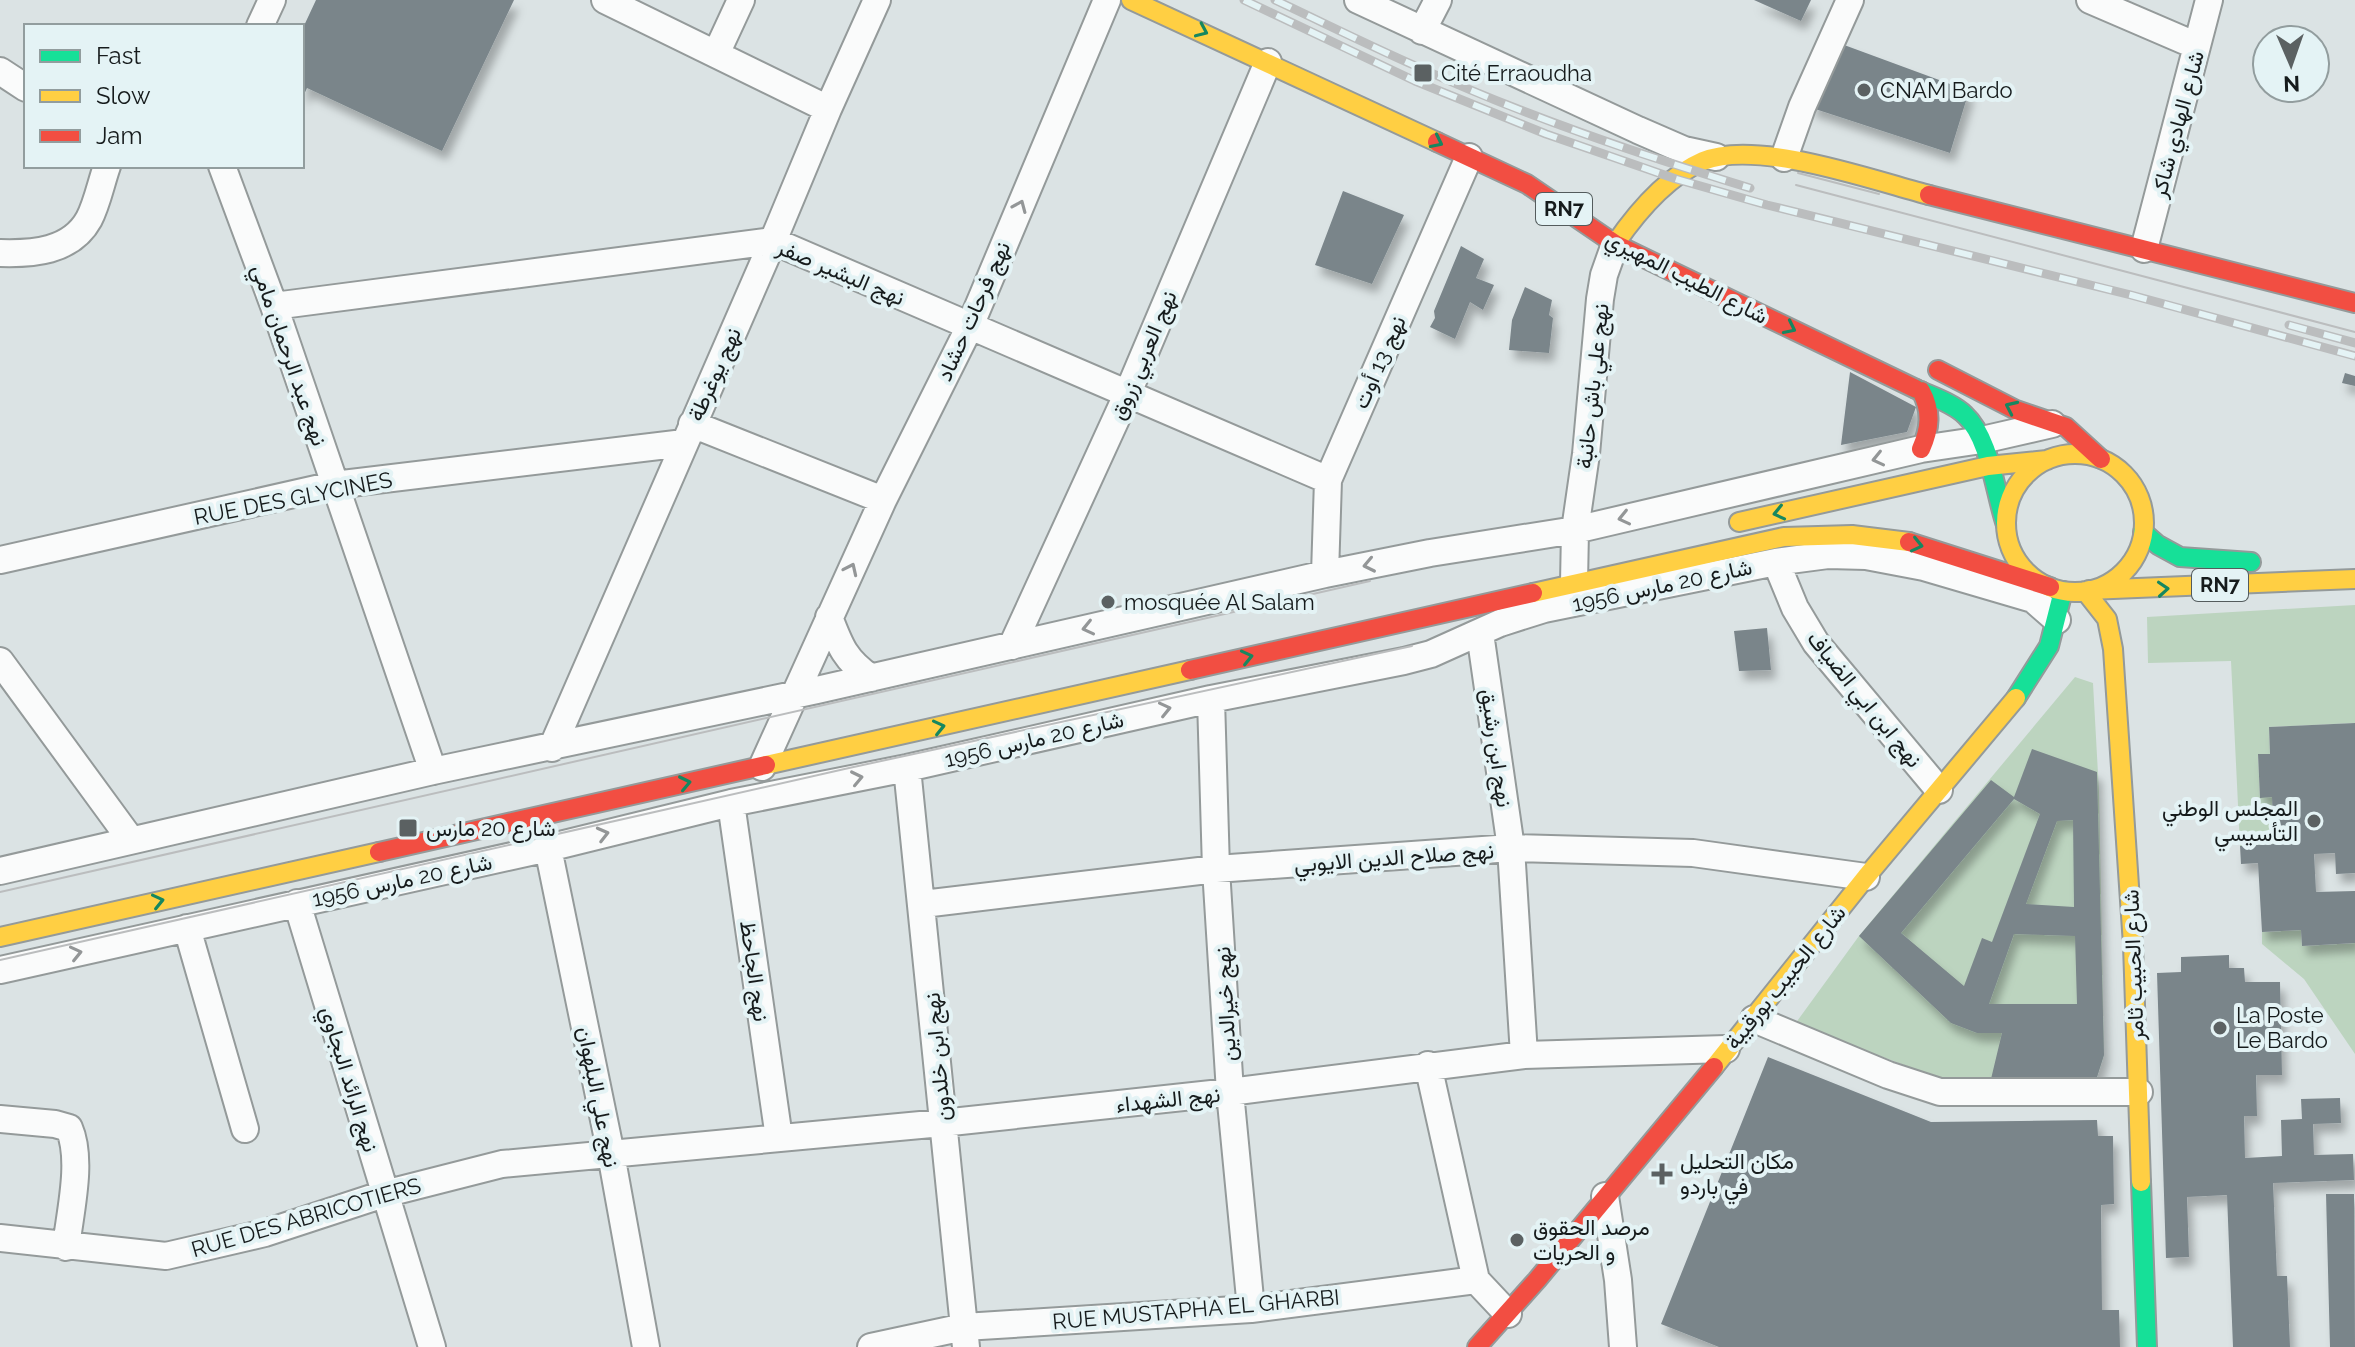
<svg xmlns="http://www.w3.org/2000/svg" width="2355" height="1347" font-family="Raleway,Vazirmatn,sans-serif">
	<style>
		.green { fill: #bcd4bf }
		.building { fill: #7a858a; fill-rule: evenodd; filter: url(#shadow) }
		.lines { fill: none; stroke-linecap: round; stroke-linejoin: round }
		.street-casing { stroke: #949a9a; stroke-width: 30 }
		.fast-casing { stroke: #949a9a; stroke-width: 22 }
		.slow-casing { stroke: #949a9a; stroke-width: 22 }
		.jam-casing { stroke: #949a9a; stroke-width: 22 }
		.street { stroke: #fafbfb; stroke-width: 26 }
		.fast { stroke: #16e098; stroke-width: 18 }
		.slow { stroke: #ffcf43; stroke-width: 18 }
		.jam { stroke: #f24e42; stroke-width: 18 }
		.tram { stroke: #bbbdbe; stroke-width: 2 }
		.rail-casing { stroke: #bbbdbe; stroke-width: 9 }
		.rail { stroke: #e4f3f5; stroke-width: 6; stroke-dasharray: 18; stroke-linecap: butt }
		.oneway { stroke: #168760 }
		.oneway2 { stroke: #939697 }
		.poi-dot { fill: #5b6162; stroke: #e4f3f5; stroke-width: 3 }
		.labels { text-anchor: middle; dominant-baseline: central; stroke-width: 8; stroke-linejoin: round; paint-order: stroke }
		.shield { fill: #e4f3f5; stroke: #545c5d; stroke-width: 2 }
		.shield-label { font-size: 20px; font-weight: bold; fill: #161b1c }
		.poi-label { font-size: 22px; fill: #161b1c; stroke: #e4f3f5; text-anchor: start }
		.street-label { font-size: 22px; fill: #161b1c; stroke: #e4f3f5 }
	</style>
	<defs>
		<filter id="shadow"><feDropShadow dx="5" dy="9" stdDeviation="4" flood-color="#0004"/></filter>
	</defs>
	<rect width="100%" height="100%" fill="#dbe3e4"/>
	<path class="green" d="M2355 605V723L2269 727 2270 754H2258L2260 797H2272L2274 844 2240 846 2231 661 2148 663 2147 617Z
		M2075 677 2093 683 2099 792 2104 1055 2097 1077 1944 1080 1795 1024 1859 936Z
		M2301 930 2302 946 2355 943V1054L2304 979 2262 944V932Z"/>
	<path class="building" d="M316 0H514L442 151 307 88 302 99V30Z
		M1754 0H1811L1801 21Z
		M1836 42 1969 91 1950 153 1809 107Z
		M1343 191 1404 215 1372 284 1315 265Z
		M1461 246 1484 259 1476 278 1494 285 1483 310 1470 302 1455 339 1430 327 1435 318 1434 311Z
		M1525 287 1552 300 1549 315 1553 318 1549 353 1509 350 1512 320Z
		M1850 372 1916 407 1907 432 1841 445Z
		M2345 373 2355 376V386L2342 383Z
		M1767 628 1771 670 1739 671 1734 631Z
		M2355 723V873L2336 874 2335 853 2314 854 2316 892 2355 891V943L2302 946 2301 930 2262 932 2258 863 2241 864 2240 846 2274 844 2272 797 2260 798 2258 754H2270L2269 727Z
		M2032 749 2097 772 2104 1055 2097 1077 1991 1079 2002 1033H1977L1951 1023 1859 936 1991 780 2014 797ZM2014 799 2040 814 1992 942 1982 938 1964 986 1901 933ZM2073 820 2074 907 2026 904 2057 821ZM2014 934 2075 936 2077 1004H1989Z
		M2229 955V968H2244L2245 982H2280L2282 1075H2256L2257 1116H2244L2245 1158 2282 1156 2281 1120 2302 1119 2301 1099 2340 1098 2341 1123 2313 1124 2314 1155 2353 1154 2354 1180 2273 1183 2277 1276H2287L2290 1347H2233L2227 1195 2187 1197 2189 1257 2166 1258 2157 973 2181 972V957Z
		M1768 1057 1931 1122 2097 1120 2098 1136H2113L2114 1204 2101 1205 2102 1310H2119L2120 1347H1719L1661 1324Z
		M2326 1194H2354L2355 1347H2330Z"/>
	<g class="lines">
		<g class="street-casing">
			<path id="street" d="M605 0 828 109
				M1358 0 1638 130 1684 150 1716 157
				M2090 0 2197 46
				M260 26 272 0
				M1422 31 1438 0
				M716 54 741 0
				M0 71 26 88
				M1784 158 1802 107 1850 0
				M222 166 274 306 433 771
				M2144 249 2209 0
				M0 253C32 254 71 252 89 219 97 204 101 183 107 166
				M274 306 773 241 1328 480
				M692 424 883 500
				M0 560 334 485 684 443
				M1776 562 1795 608 1816 643 1939 790
				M1325 574 1328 480 1469 157
				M1574 583 1575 530 1586 454 1600 299 1604 275 1615 244
				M829 617C840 646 845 660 871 678
				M1480 633 1511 848 1524 1055
				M1012 646 1127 395 1268 62
				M0 661 131 840
				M1211 699 1216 869 1230 1092 1251 1309
				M552 748 773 241 828 109 877 0
				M762 767 883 500 970 326 1107 0
				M907 768 966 1347
				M731 803 779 1138
				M548 848 611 1154 646 1347
				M0 871 433 771 817 690 1325 574 1430 553 1575 530 1921 449 1982 440 2052 424
				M297 903 432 1347
				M923 904 1216 869 1511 848 1693 853 1866 877
				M187 928 245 1129
				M0 970 548 848 731 803 907 768 1211 699 1404 661 1431 654 1500 623 1544 609 1776 562 1828 555 1866 556 1924 567 2033 599 2057 620
				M1754 1019 1888 1075 1940 1092H2139
				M1428 1065 1476 1280
				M0 1119 55 1124 69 1128C83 1160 70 1212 66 1247
				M1605 1196 1618 1280 1623 1347
				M0 1238 166 1256 265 1233 384 1194 502 1164 942 1123 1230 1092 1524 1055 1726 1049
				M871 1347 964 1327 1251 1309 1476 1280 1508 1314"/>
		</g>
		<g class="fast-casing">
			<path id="fast" d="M1916 389C1931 396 1953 403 1965 415 1990 438 1995 493 2006 525
				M2143 532 2158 545 2180 557 2251 562
				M2016 698 2049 646 2063 591
				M2141 1182 2147 1347"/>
		</g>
		<g class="slow-casing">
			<path id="slow" d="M1131 0 1437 142
				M1615 244C1637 212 1666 177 1703 161 1757 139 1872 180 1929 195
				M2006 523a69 69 0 1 1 138 0a69 69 0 1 1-138 0Z
				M1739 522 1988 466 2047 460
				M2089 590 2355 579
				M2085 591 2107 619 2113 649 2133 945 2141 1182
				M1533 593 1784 537 1852 535 1909 542
				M766 765 1190 670
				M0 937 379 852
				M1714 1067 1866 877 2016 698"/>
		</g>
		<g class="jam-casing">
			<path id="jam" d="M1437 142 1527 184 1615 244 1916 389
				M1929 195 2355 303
				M1938 370 2016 410 2066 427 2101 459
				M1921 391C1932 411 1930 429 1921 449
				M1909 542 2050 587
				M1190 670 1533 593
				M379 852 766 765
				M1477 1347 1537 1280 1714 1067"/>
		</g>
		<use href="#street" class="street"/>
		<use href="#fast" class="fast"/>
		<use href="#slow" class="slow"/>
		<use href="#jam" class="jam"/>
		<path class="tram" d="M1798 173 1879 194
			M1796 185 2355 332
			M0 892 1370 581
			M0 960 849 768 1412 646"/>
		<g class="rail-casing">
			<path id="rail" d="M1244 0 1415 81 1546 134 1676 179 1767 205 2131 295 2355 356
				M1275 0C1322 22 1370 46 1418 67 1525 116 1638 154 1750 188
				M2289 325 2355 343"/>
		</g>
		<use href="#rail" class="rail"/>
	</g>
	<defs><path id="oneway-chevron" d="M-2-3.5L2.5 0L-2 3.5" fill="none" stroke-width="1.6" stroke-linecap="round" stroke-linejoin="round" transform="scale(2)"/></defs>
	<g class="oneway">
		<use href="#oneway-chevron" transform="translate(1202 31) rotate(24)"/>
		<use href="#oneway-chevron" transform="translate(1437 142) rotate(26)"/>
		<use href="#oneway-chevron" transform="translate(1790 328) rotate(26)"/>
		<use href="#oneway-chevron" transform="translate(2011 407) rotate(-155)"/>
		<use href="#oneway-chevron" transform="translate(1779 513) rotate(167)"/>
		<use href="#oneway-chevron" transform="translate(1917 545) rotate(13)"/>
		<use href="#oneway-chevron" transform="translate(2163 589) rotate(-4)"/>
		<use href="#oneway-chevron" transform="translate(1247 657) rotate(-13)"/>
		<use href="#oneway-chevron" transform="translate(939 727) rotate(-13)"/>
		<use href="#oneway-chevron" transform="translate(685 783) rotate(-12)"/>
		<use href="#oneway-chevron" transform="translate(158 901) rotate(-13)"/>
	</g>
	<g class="oneway2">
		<use href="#oneway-chevron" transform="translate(1020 206) rotate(-67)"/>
		<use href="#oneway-chevron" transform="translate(1878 459) rotate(167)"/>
		<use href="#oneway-chevron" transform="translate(1624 518) rotate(167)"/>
		<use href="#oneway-chevron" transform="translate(1369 565) rotate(168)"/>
		<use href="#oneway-chevron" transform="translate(851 569) rotate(-65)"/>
		<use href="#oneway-chevron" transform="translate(1088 628) rotate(167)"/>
		<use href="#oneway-chevron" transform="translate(1165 709) rotate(-13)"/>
		<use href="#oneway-chevron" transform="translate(857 778) rotate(-12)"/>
		<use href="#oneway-chevron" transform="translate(603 834) rotate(-14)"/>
		<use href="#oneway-chevron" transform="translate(76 953) rotate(-13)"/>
	</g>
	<g class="poi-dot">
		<rect x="1413" y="63" width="20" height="20" rx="4"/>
		<circle cx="1864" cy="90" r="8"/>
		<circle cx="1108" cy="602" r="8"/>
		<circle cx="2314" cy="821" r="8"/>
		<rect x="398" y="818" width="20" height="20" rx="4"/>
		<circle cx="2220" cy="1028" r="8"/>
		<path d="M1658 1162h8v8h8v8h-8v8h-8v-8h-8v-8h8z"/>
		<circle cx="1517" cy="1240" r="8"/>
	</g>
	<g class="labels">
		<g class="shield">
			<rect x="1536" y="193" width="56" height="32" rx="6"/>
			<rect x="2192" y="569" width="56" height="32" rx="6"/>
		</g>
		<g class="shield-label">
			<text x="1564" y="209">RN7</text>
			<text x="2220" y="585">RN7</text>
		</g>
		<g class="poi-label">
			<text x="1441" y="73">Cité Erraoudha</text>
			<text x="1880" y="90">CNAM Bardo</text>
			<text x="1124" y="602">mosquée Al Salam</text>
			<text x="2298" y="808" text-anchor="end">المجلس الوطني<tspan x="2298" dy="25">التأسيسي</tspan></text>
			<text x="426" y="828">شارع 20 مارس</text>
			<text x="2236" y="1015">La Poste<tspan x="2236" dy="25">Le Bardo</tspan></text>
			<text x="1680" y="1161">مكان التحليل<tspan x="1680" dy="25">في باردو</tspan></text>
			<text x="1533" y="1227">مرصد الحقوق<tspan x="1533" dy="25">و الحريات</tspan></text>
		</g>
		<g class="street-label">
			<text transform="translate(2177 124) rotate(-75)">شارع الهادي شاكر</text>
			<text transform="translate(841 272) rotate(23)">نهج البشير صفر</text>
			<text transform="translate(1687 277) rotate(27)">شارع الطيب المهيري</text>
			<text transform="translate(973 311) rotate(-66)">نهج فرحات حشاد</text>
			<text transform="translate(290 355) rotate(71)">نهج عبد الرحمان مامي</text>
			<text transform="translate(1143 355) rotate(-67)">نهج العربي زروق</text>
			<text transform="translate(1379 362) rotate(-66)">نهج 13 أوت</text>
			<text transform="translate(714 374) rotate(-66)">نهج يوغرطة</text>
			<text transform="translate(1592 386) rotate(-84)">نهج علي باش حانبة</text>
			<text transform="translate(293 498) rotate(-11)">RUE DES GLYCINES</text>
			<text transform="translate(1662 585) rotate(-12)">شارع 20 مارس 1956</text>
			<text transform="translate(1865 699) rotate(51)">نهج ابن ابي الضياف</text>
			<text transform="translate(1034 739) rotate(-13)">شارع 20 مارس 1956</text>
			<text transform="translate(1497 748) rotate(82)">نهج ابن رشيق</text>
			<text transform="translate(1394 857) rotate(-4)">نهج صلاح الدين الايوبي</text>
			<text transform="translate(402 880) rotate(-12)">شارع 20 مارس 1956</text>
			<text transform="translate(2133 965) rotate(-92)">شارع الحبيب ثامر</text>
			<text transform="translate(755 971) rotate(82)">نهج الجاحظ</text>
			<text transform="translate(1785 977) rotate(-51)">شارع الحبيب بورقيبة</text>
			<text transform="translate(1225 1004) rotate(-93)">نهج خيرالدين</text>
			<text transform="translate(937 1057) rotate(-95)">نهج ابن خلدون</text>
			<text transform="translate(350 1079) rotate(73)">نهج الرائد البجاوي</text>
			<text transform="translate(599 1097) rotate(79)">نهج علي البلهوان</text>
			<text transform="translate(1168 1099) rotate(-6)">نهج الشهداء</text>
			<text transform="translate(306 1217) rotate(-16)">RUE DES ABRICOTIERS</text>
			<text transform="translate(1196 1309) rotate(-5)">RUE MUSTAPHA EL GHARBI</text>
		</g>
	</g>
	<rect x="24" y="24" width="280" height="144" fill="#e4f3f5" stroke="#929d9e" stroke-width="2"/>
	<rect x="40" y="50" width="40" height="12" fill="#16e098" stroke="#929d9e" stroke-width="2"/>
	<text x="96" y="64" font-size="24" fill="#161b1c">Fast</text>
	<rect x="40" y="90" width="40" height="12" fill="#ffcf43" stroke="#929d9e" stroke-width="2"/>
	<text x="96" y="104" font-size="24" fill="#161b1c">Slow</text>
	<rect x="40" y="130" width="40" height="12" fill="#f24e42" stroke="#929d9e" stroke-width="2"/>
	<text x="96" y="144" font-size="24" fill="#161b1c">Jam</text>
	<g transform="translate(2291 64) rotate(178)"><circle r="38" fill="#e4f3f5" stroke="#929d9e" stroke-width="2"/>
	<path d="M0-6L14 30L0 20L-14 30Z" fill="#5b6162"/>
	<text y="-12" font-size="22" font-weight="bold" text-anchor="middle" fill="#161b1c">N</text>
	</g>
</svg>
